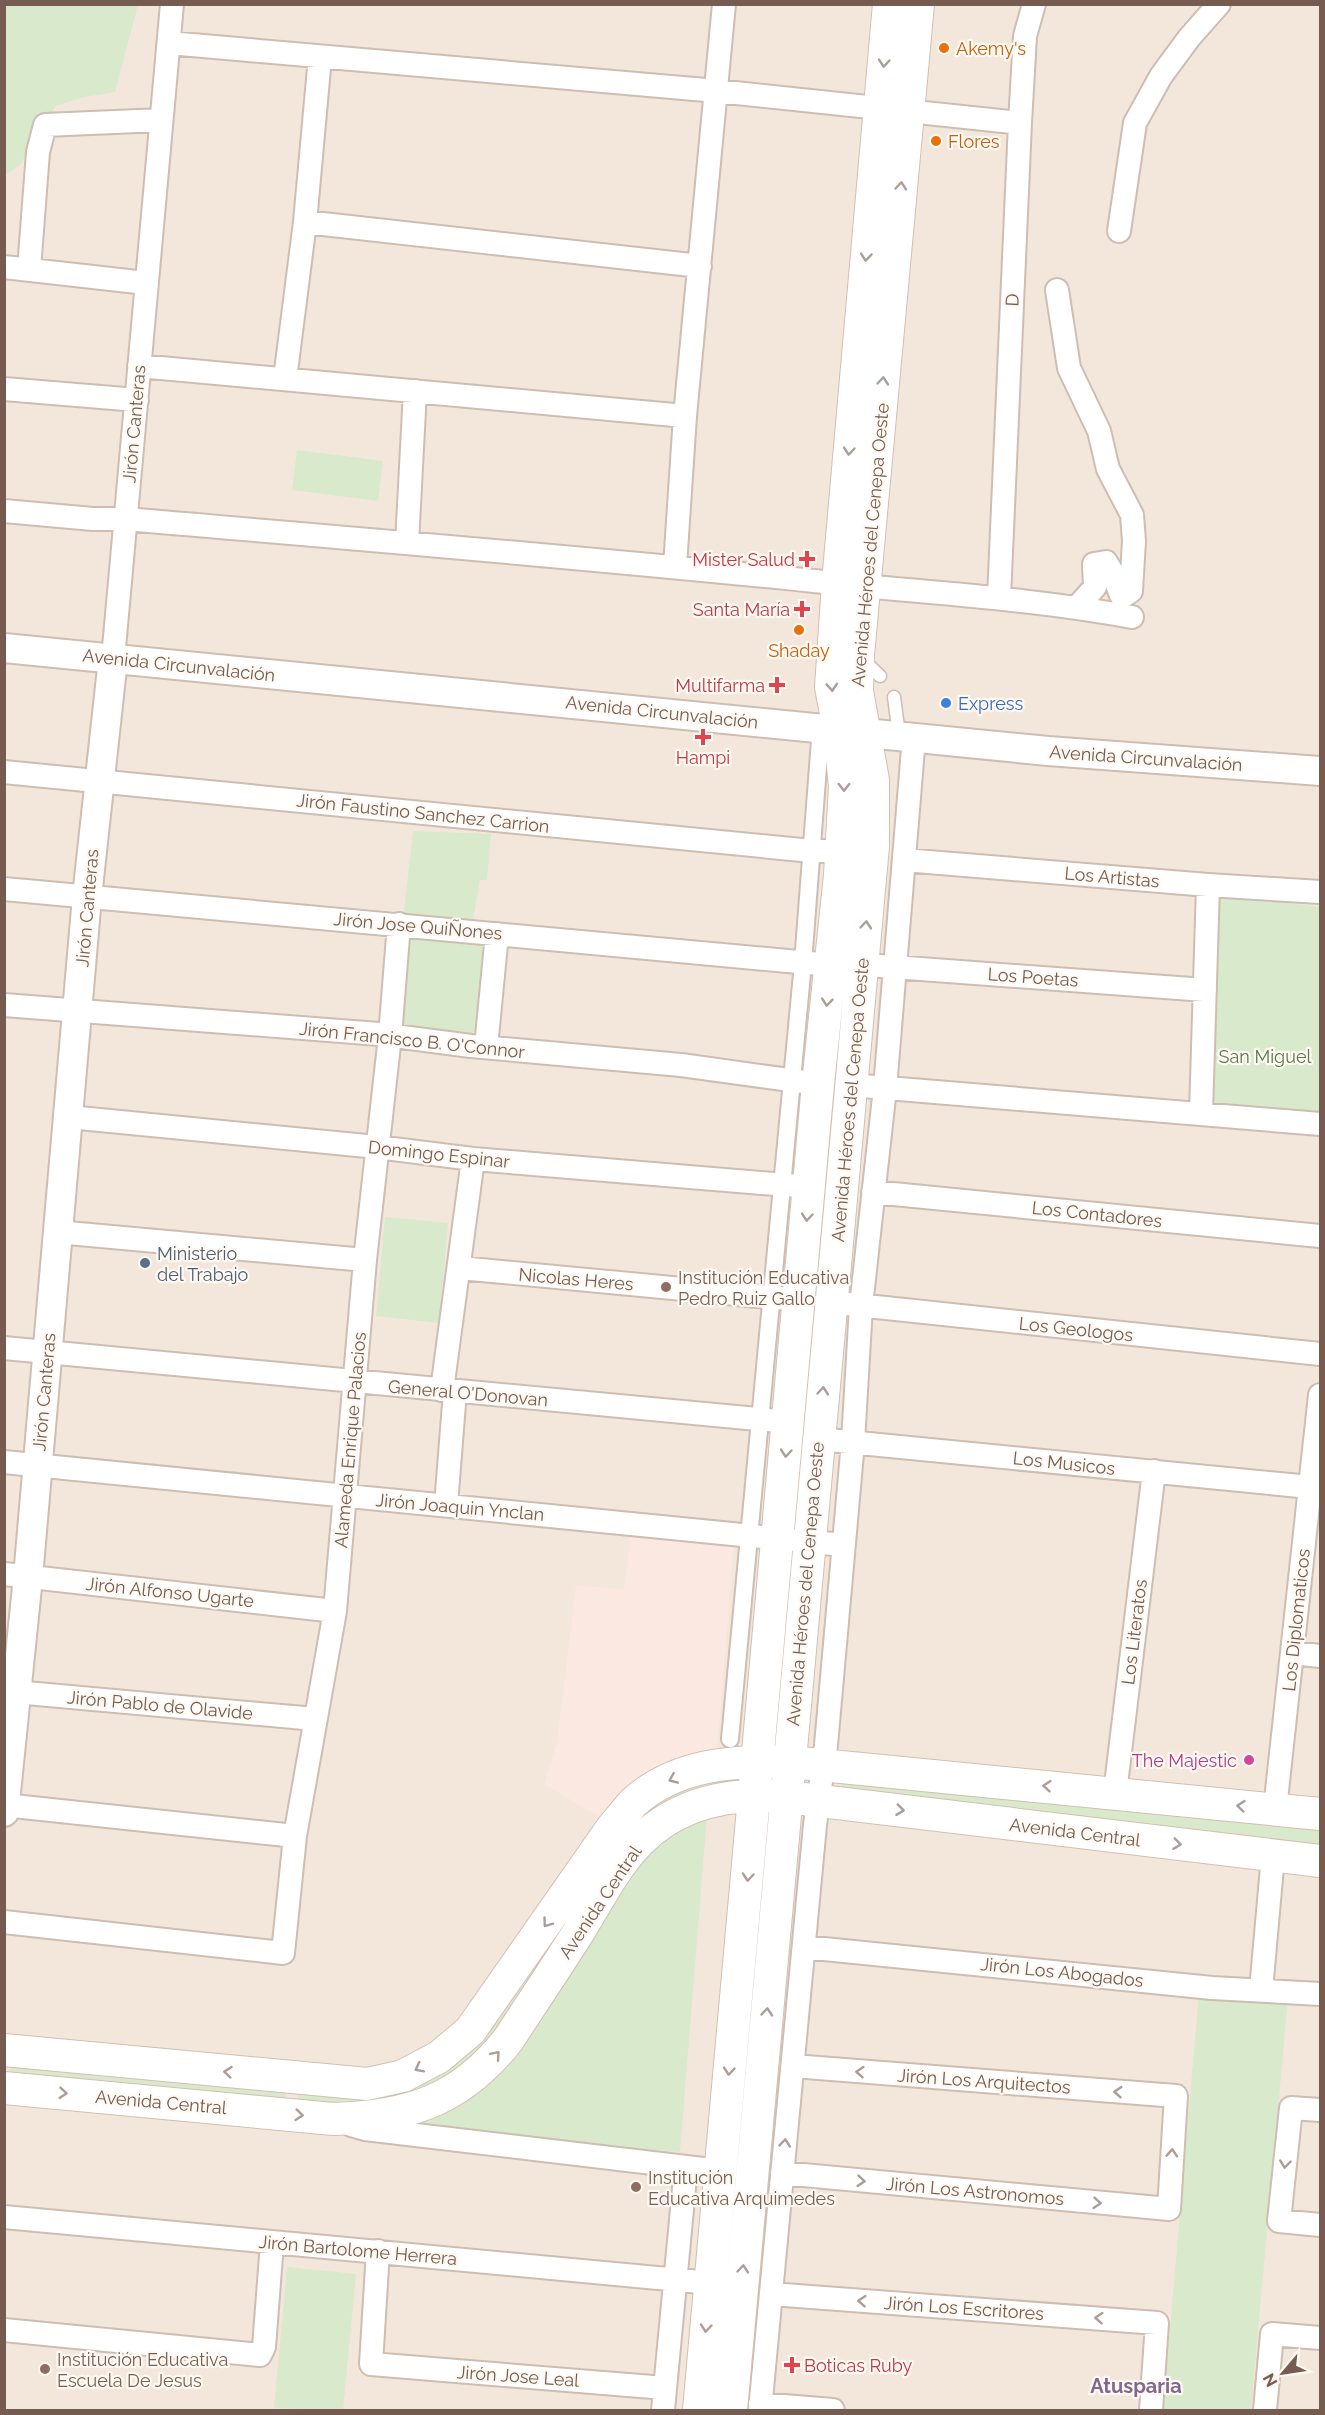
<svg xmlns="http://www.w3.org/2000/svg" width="1325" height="2415" font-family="Raleway,sans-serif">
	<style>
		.residential { fill: #f3e7db }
		.commercial { fill: #fbe8e1 }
		.green { fill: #d9e9cb }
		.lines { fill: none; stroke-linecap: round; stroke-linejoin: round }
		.service-casing { stroke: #cebdb2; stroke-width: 15 }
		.pedestrian-casing { stroke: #cebdb2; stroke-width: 20 }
		.minor-casing { stroke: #cebdb2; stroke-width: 26 }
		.tertiary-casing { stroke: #cebdb2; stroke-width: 32 }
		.secondary-casing { stroke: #d3bfb2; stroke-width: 34 }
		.service { stroke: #fff; stroke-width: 12 }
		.pedestrian { stroke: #fff; stroke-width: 16 }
		.minor { stroke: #fff; stroke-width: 22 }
		.tertiary { stroke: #fff; stroke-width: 28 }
		.secondary { stroke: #fff; stroke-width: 32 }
		.oneway { stroke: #ad9d96 }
		.food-dot { fill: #e8710a; stroke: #fef9f3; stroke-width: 2 }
		.health-dot { fill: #e0444e; stroke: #fef9f3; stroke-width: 2 }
		.shop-dot { fill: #3f7fe0; stroke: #fef9f3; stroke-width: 2 }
		.service-dot { fill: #5c6f8a; stroke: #fef9f3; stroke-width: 2 }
		.education-dot { fill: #8d6e63; stroke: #fef9f3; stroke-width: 2 }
		.hotel-dot { fill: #d1479c; stroke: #fef9f3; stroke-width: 2 }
		.labels { text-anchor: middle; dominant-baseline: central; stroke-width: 4.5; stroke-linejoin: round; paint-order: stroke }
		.food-label { font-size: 18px; fill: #c56008; stroke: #fef9f3; text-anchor: start }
		.street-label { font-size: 18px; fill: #765c50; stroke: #fef9f3 }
		.health-label { font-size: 18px; fill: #be3a42; stroke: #fef9f3; text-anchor: end }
		.shop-label { font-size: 18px; fill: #366cbe; stroke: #fef9f3; text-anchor: start }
		.park-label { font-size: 18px; fill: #5a7b49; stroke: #fef9f3 }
		.service-label { font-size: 18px; fill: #4e5e75; stroke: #fef9f3; text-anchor: start }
		.education-label { font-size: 18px; fill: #785e54; stroke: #fef9f3; text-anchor: start }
		.hotel-label { font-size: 18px; fill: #b23c85; stroke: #fef9f3; text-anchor: end }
		.neighbourhood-label { font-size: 20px; font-weight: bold; fill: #826891; stroke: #fef9f3 }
	</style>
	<rect width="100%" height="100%" fill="#fcf5ed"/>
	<path class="residential" d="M5 5H1320V2410H5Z"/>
	<path class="commercial" d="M630 1537 734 1545 717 1750 682 1757 640 1777 601 1818 544 1784 557 1743 576 1585 624 1590Z"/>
	<path class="green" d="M5 5H138L115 92 84 97 56 106 20 165 5 175Z
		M297 450 383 461 378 501 292 490Z
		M413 831 491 834 487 880H480L472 925 403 919Z
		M1224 895 1320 907V1117L1209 1107 1216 901Z
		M403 930 487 938 478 1043 392 1034Z
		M385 1217 448 1223 439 1323 376 1316Z
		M843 1775 1320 1830V1848L841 1794Z
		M697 1779 700 1795 678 1802 502 2030 466 2066 404 2100 296 2106 298 2091 423 2080 630 1817Z
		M707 1815 680 2152 382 2128 453 2097 653 1844Z
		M1199 1992 1288 1997 1251 2410H1163Z
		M11 2064 286 2090V2105L9 2079Z
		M287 2267 356 2274 343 2410 274 2408Z"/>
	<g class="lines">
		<g class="service-casing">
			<path id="service" d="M861 658 880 676
				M894 697 899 735"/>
		</g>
		<g class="pedestrian-casing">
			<path id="pedestrian" d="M730 1739 803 963 821 727"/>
		</g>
		<g class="minor-casing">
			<path id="minor" d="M169 43 717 91 1020 123
				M305 222 700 266
				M1119 231 1135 123 1161 76 1189 38 1219 4
				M4 267 146 283
				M29 269 38 152 45 125 161 120
				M1057 290 1069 368 1099 431 1108 469 1132 515 1134 541 1131 591 1125 595H1121L1112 572 1106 562 1094 564 1095 587 1077 607
				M139 366 685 416
				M285 379 305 222 320 57
				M4 389 137 400
				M4 511 93 519H126C358 539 591 558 824 582 927 593 1030 598 1132 617
				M407 543 415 391
				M675 566 685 416 724 4
				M999 598 1020 123 1025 36 1034 4
				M113 659 172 4
				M4 772 812 851H841
				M904 860 1208 885 1320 892
				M4 889 831 965
				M880 966 1205 990
				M4 1005 379 1034 471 1046 681 1065 818 1084
				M486 1047 497 934
				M851 1085 1320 1124
				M1201 1113 1208 885
				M69 1117 377 1147 473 1159 810 1187
				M873 1192 1320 1236
				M57 1232 365 1260
				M460 1268 800 1300
				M848 1304 1320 1354
				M4 1348 789 1422
				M442 1390 473 1159
				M818 1439 1310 1487
				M4 1462 843 1545
				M446 1505 455 1391
				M4 1574 335 1611
				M1293 1653 1320 1656
				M4 1691 315 1719
				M1115 1793 1154 1471
				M4 1805 295 1836
				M1275 1809 1320 1395
				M4 1922 283 1953 295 1836 335 1611 365 1260 390 1036 399 924
				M804 1947 1212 1988 1320 1994
				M1261 1990 1273 1856
				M1320 2110 1291 2108 1279 2221 1320 2225
				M351 2125 365 2129 720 2171
				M782 2173 1169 2209 1176 2096 793 2066
				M4 2217 711 2283
				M378 2251 371 2364 665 2388
				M771 2294 1157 2323 1151 2410
				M4 2330 260 2355 264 2347 272 2243
				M760 2404 833 2410
				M663 2410 686 2167
				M760 2410 815 1825 826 1745 853 1442 861 1306 885 1088 914 737
				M1265 2410 1272 2334 1320 2338"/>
		</g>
		<g class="tertiary-casing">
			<path id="tertiary" d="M4 648 1048 751 1320 771
				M4 1812 28 1577 87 897 113 659"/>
		</g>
		<g class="secondary-casing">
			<path id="secondary" d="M4 2050 367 2084 403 2076 439 2057 470 2031 612 1828C619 1820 626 1811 633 1803 675 1764 735 1760 790 1762L1320 1814
				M4 2088 333 2119C408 2117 460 2101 508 2040 531 2005 555 1969 578 1933 597 1902 614 1868 639 1842 679 1801 733 1792 787 1797L1320 1861
				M699 2410 818 1084 840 875 845 786 839 729 831 687 838 583 889 4
				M731 2410 873 846V780L857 691 858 655 918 4"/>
		</g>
		<use href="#service" class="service"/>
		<use href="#pedestrian" class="pedestrian"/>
		<use href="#minor" class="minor"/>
		<use href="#tertiary" class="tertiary"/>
		<use href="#secondary" class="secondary"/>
	</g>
	<defs><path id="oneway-chevron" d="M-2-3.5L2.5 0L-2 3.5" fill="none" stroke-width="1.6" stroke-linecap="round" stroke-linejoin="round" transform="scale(1.5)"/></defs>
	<g class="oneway">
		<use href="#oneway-chevron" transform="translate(884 63) rotate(95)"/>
		<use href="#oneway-chevron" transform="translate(901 186) rotate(-85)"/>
		<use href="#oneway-chevron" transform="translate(866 257) rotate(95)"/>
		<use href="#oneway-chevron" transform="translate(883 381) rotate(-85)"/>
		<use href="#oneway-chevron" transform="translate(849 451) rotate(95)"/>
		<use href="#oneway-chevron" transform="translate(832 687) rotate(86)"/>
		<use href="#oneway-chevron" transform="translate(844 787) rotate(90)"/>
		<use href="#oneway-chevron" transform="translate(866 925) rotate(-85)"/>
		<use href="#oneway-chevron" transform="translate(827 1002) rotate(96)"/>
		<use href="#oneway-chevron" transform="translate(807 1217) rotate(95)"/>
		<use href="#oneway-chevron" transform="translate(823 1391) rotate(-85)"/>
		<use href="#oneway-chevron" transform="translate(786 1453) rotate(95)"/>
		<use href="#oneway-chevron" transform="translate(673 1779) rotate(157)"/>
		<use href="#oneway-chevron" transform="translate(1047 1786) rotate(-175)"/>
		<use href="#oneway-chevron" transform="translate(1241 1806) rotate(-174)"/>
		<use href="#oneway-chevron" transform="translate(900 1810) rotate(7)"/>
		<use href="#oneway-chevron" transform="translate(1177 1844) rotate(7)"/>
		<use href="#oneway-chevron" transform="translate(748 1877) rotate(95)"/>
		<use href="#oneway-chevron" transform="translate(547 1923) rotate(126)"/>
		<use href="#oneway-chevron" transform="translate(767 2012) rotate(-85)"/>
		<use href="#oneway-chevron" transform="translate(496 2055) rotate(-49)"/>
		<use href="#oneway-chevron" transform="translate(419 2068) rotate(153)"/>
		<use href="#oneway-chevron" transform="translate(729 2071) rotate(95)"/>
		<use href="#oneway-chevron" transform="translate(228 2072) rotate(-174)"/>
		<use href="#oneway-chevron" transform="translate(860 2072) rotate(-176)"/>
		<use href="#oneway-chevron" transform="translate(1118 2092) rotate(-176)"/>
		<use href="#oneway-chevron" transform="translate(63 2093) rotate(5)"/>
		<use href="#oneway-chevron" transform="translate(299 2115) rotate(6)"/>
		<use href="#oneway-chevron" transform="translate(785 2143) rotate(-84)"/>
		<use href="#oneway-chevron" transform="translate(1172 2153) rotate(-86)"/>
		<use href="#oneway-chevron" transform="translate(1285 2164) rotate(96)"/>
		<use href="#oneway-chevron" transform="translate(861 2181) rotate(5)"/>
		<use href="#oneway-chevron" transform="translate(1097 2203) rotate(5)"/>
		<use href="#oneway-chevron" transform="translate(743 2269) rotate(-85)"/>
		<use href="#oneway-chevron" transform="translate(862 2301) rotate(-176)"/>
		<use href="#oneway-chevron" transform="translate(1099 2318) rotate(-176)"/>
		<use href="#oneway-chevron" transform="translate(706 2328) rotate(95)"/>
	</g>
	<g class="food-dot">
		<circle cx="944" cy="48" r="6"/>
		<circle cx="936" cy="141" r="6"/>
		<circle cx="799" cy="630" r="6"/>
	</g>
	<g class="health-dot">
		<path d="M804 550h6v6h6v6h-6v6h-6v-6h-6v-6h6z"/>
		<path d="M799 600h6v6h6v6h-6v6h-6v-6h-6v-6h6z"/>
		<path d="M774 676h6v6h6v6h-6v6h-6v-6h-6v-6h6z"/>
		<path d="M700 728h6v6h6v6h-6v6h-6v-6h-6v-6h6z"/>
		<path d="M789 2356h6v6h6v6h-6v6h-6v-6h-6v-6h6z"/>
	</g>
	<circle class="shop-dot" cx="946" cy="703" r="6"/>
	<circle class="service-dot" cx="145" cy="1263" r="6"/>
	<g class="education-dot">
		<circle cx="666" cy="1287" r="6"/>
		<circle cx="636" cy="2187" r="6"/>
		<circle cx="45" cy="2369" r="6"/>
	</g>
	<circle class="hotel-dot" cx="1249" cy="1760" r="6"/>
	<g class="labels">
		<g class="food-label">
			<text x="956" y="48">Akemy's</text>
			<text x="948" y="141">Flores</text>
			<text x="799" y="650" text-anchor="middle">Shaday</text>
		</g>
		<g class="street-label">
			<text transform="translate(1012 300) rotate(-87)">D</text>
			<text transform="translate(134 424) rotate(-85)">Jirón Canteras</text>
			<text transform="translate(870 545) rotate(-85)">Avenida Héroes del Cenepa Oeste</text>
			<text transform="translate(179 665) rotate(6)">Avenida Circunvalación</text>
			<text transform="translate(662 712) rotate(6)">Avenida Circunvalación</text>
			<text transform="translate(1146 758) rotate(4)">Avenida Circunvalación</text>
			<text transform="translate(423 813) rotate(6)">Jirón Faustino Sanchez Carrion</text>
			<text transform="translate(1112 877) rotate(5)">Los Artistas</text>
			<text transform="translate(87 908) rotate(-85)">Jirón Canteras</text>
			<text transform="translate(418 926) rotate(5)">Jirón Jose QuiÑones</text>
			<text transform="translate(1033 977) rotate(4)">Los Poetas</text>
			<text transform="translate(412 1040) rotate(6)">Jirón Francisco B. O'Connor</text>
			<text transform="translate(850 1100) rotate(-85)">Avenida Héroes del Cenepa Oeste</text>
			<text transform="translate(439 1154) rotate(6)">Domingo Espinar</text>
			<text transform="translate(1097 1214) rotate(6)">Los Contadores</text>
			<text transform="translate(576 1279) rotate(5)">Nicolas Heres</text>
			<text transform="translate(1076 1329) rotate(6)">Los Geologos</text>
			<text transform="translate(44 1392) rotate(-85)">Jirón Canteras</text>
			<text transform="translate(468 1393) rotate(5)">General O'Donovan</text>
			<text transform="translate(350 1440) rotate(-85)">Alameda Enrique Palacios</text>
			<text transform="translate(1064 1463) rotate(6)">Los Musicos</text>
			<text transform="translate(460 1507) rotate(5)">Jirón Joaquin Ynclan</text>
			<text transform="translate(805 1584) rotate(-85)">Avenida Héroes del Cenepa Oeste</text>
			<text transform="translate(170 1592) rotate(6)">Jirón Alfonso Ugarte</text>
			<text transform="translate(1296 1620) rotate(-84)">Los Diplomaticos</text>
			<text transform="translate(1134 1632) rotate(-83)">Los Literatos</text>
			<text transform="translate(160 1705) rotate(5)">Jirón Pablo de Olavide</text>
			<text transform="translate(1075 1832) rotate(7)">Avenida Central</text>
			<text transform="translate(600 1902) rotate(-56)">Avenida Central</text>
			<text transform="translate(1062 1972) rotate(6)">Jirón Los Abogados</text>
			<text transform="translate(984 2081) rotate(4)">Jirón Los Arquitectos</text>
			<text transform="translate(161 2102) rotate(5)">Avenida Central</text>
			<text transform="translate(975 2191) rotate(5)">Jirón Los Astronomos</text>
			<text transform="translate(358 2250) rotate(5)">Jirón Bartolome Herrera</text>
			<text transform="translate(964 2308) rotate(4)">Jirón Los Escritores</text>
			<text transform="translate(518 2376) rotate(4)">Jirón Jose Leal</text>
		</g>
		<g class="health-label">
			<text x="795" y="559">Mister Salud</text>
			<text x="790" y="609">Santa María</text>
			<text x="765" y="685">Multifarma</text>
			<text x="703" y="757" text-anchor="middle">Hampi</text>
			<text x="804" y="2365" text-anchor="start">Boticas Ruby</text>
		</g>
		<g class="shop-label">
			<text x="958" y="703">Express</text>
		</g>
		<g class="park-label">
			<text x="1265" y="1056">San Miguel</text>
		</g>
		<g class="service-label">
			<text x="157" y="1253">Ministerio<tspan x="157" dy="21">del Trabajo</tspan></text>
		</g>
		<g class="education-label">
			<text x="678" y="1277">Institución Educativa<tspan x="678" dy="21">Pedro Ruiz Gallo</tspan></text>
			<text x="648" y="2177">Institución<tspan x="648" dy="21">Educativa Arquimedes</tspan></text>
			<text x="57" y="2359">Institución Educativa<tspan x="57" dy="21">Escuela De Jesus</tspan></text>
		</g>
		<g class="hotel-label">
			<text x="1237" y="1760">The Majestic</text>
		</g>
		<g class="neighbourhood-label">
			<text x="1136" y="2386">Atusparia</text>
		</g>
	</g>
	<rect width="1325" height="2415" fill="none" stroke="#765c50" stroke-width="12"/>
	<g transform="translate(1283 2373) rotate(241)" stroke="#fef9f3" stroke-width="4.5" paint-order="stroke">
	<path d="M0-4.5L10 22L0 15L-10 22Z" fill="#765c50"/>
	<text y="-9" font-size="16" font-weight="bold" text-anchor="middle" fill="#765c50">N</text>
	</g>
</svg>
